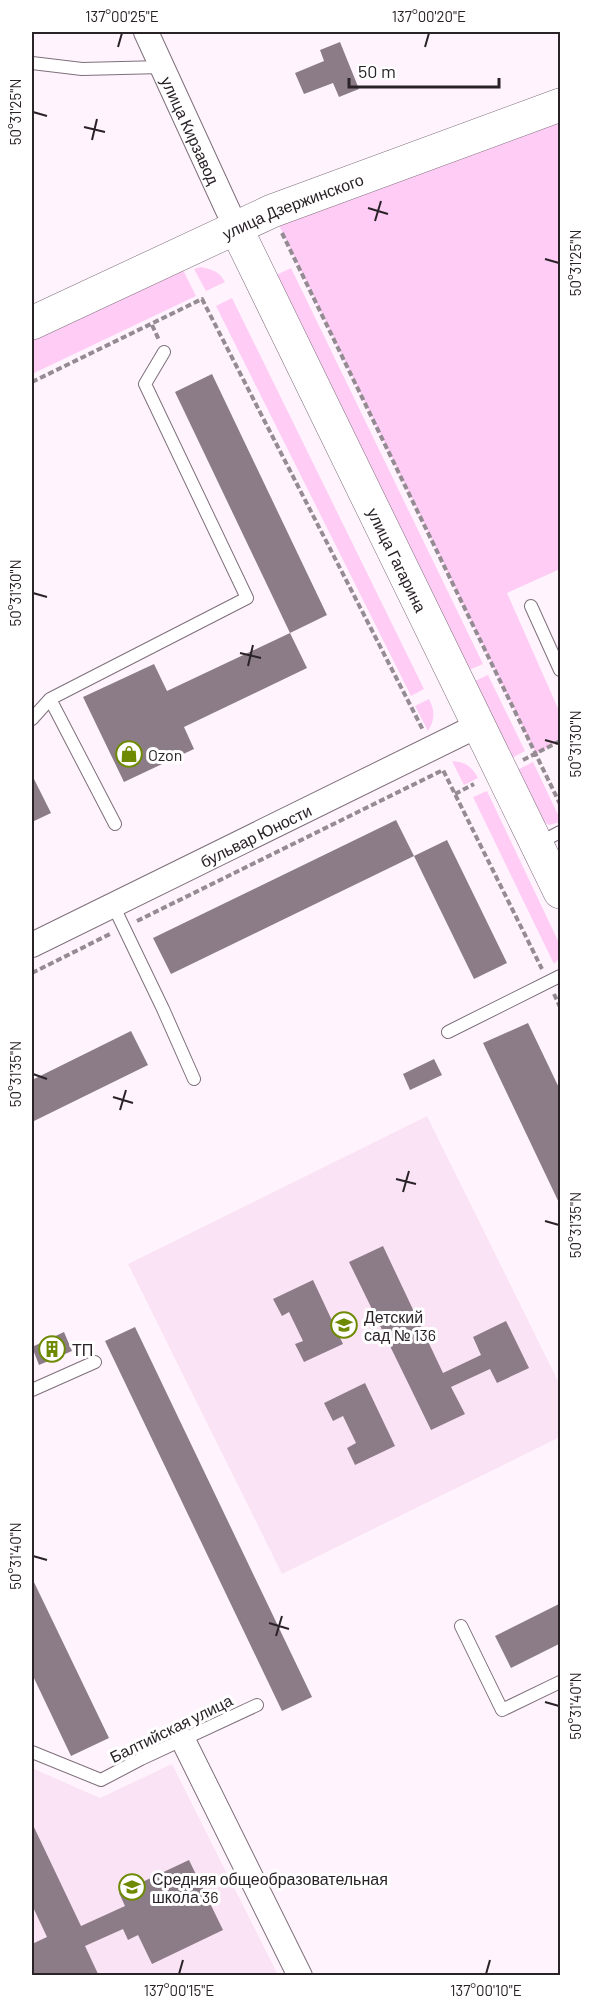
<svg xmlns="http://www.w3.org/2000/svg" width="592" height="2007" font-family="Barlow,sans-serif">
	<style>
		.built { fill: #fae3f5 }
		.green { fill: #ffccf5 }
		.building { fill: #8b7c88 }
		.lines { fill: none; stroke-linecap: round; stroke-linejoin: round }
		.lane-casing { stroke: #7e6f7b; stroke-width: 14 }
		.street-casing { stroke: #7e6f7b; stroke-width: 26 }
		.secondary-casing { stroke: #7e6f7b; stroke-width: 34 }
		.path { stroke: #958c93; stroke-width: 4; stroke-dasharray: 6 3; stroke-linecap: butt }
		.lane { stroke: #fff; stroke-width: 12 }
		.street { stroke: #fff; stroke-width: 24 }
		.secondary { stroke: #fff; stroke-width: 33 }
		.ticks { fill: none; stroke: #292227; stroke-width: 2 }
		.labels { text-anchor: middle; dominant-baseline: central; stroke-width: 6; stroke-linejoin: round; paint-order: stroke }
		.street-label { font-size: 16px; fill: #292227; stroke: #fff }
		.poi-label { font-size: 16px; fill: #292227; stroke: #fff; text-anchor: start }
		.neatline { fill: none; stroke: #292227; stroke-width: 2 }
		.ticks-label { font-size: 15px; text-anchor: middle; fill: #292227 }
	</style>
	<rect width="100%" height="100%" fill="#fff4fd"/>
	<path class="built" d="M427 1116 560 1385V1437L282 1574 128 1264Z
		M172 1764 278 1975H32V1768L100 1798Z"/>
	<path class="green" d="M560 105V569L507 593 560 713V741L536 754 272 211Z
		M201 267C213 270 219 271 225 282L206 291 194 269Z
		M291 268 483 664 469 670 274 276Z
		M183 270 196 296 32 374V341L50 330Z
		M232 298 424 689 411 696 216 306Z
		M488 675 525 751 512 758 475 681Z
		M429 699C435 711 435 720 428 731L415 706Z
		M452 761C466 762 472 767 478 778L464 785Z
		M533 762 560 819V822L549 825 543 822 515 771Z
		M487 791 560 945V958L554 964 473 797Z"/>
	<path class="building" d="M340 42 359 89 339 97 333 83 304 94 295 73 324 61 320 50Z
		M212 374 327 615 290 633 175 392Z
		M290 633 307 668 184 727 194 749 124 782 83 697 154 664 167 691Z
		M32 775 51 813 32 822Z
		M396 820 414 856 171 974 153 938Z
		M447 840 507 963 474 979 414 856Z
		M528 1023 561 1092V1207L483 1043Z
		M131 1031 148 1065 32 1122V1080Z
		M434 1059 442 1075 410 1090 403 1074Z
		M383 1246 443 1373 481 1355 473 1337 506 1321 529 1368 497 1383 490 1369 451 1387 465 1414 431 1430 349 1262Z
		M313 1280 343 1344 304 1362 295 1344 303 1341 289 1312 282 1316 273 1299Z
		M135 1327 312 1697 282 1711 105 1341Z
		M64 1332 72 1351 39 1365 32 1347Z
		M365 1383 395 1446 355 1465 347 1448 356 1443 343 1416 333 1421 324 1403Z
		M32 1578 109 1738 71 1756 32 1674Z
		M561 1603V1643L511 1668 495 1636Z
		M32 1823 81 1926 125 1906 119 1893 189 1860 223 1930 152 1964 138 1935 128 1940 123 1929 85 1946 99 1976H32V1944L47 1937 32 1905Z"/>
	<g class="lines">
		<g class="lane-casing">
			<path id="lane" d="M32 63 82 69 162 67
				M531 606 560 670
				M32 719 50 699
				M115 824 50 699 247 598 145 384 164 352
				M537 844 560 832
				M113 905 163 1009 194 1079
				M448 1032 560 976
				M32 1390 95 1362
				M461 1626 502 1710 560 1682
				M32 1752 101 1780 141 1759 257 1705"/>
		</g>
		<g class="street-casing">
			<g id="street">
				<path id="s1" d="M146 32 236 228"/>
				<path id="s2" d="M32 945 479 725"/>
				<path d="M183 1740 300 1976"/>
			</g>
		</g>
		<g class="secondary-casing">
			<g id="secondary">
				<path id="s3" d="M236 228 560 892"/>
				<path id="s4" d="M32 323 272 211 560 105"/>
			</g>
		</g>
		<path class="path" d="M282 233 560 804
			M152 325 159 340
			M32 382 202 299 423 730
			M523 760 560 741
			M455 794 474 784
			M137 921 443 770 542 969
			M32 973 112 933
			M554 994 560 1007"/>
		<use href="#lane" class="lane"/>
		<use href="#street" class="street"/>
		<use href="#secondary" class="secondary"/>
	</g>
	<path class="ticks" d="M118 47 122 33M425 47 429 33M33 112 47 116M84 127 105 132M92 140 97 119M368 208 388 214M375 221 381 201M545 259 559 263M33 593 47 597M240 653 261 658M248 666 253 645M545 740 559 744M33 1074 47 1079M113 1097 133 1103M120 1110 126 1090M396 1179 416 1184M403 1192 409 1171M545 1221 559 1225M33 1556 47 1560M269 1623 289 1629M276 1636 282 1616M545 1702 559 1706M179 1974 183 1960M486 1974 490 1960"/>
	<defs>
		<g id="shop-ring" transform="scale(1.35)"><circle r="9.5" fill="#fff" stroke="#6e8a03" stroke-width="1.5"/><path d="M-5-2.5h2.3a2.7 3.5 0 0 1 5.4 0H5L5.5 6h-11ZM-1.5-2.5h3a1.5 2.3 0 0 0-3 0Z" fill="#6e8a03"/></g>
		<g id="school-ring" transform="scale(1.35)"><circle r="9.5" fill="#fff" stroke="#6e8a03" stroke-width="1.5"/><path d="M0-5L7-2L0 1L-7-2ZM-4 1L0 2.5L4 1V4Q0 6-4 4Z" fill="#6e8a03"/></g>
		<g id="building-ring" transform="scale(1.35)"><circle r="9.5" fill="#fff" stroke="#6e8a03" stroke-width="1.5"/><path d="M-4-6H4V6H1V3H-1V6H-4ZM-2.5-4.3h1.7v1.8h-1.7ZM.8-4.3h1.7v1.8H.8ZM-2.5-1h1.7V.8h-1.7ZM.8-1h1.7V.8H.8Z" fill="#6e8a03"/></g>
	</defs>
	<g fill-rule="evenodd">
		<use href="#shop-ring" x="129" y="754"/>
		<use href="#school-ring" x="344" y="1325"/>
		<use href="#building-ring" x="52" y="1349"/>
		<use href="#school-ring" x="132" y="1887"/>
	</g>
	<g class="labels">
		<g class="street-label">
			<text stroke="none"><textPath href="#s1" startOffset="108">улица Кирзавод</textPath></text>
			<text stroke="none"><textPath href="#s4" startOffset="286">улица Дзержинского</textPath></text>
			<text stroke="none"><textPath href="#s3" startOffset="369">улица Гагарина</textPath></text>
			<text stroke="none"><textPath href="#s2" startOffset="249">бульвар Юности</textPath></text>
			<text transform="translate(171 1728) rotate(-26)">Балтийская улица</text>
		</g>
		<g class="poi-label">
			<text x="148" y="754">Ozon</text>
			<text x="364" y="1316">Детский<tspan x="364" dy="18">сад № 136</tspan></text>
			<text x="72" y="1349">ТП</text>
			<text x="152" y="1878">Средняя общеобразовательная<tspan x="152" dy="18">школа 36</tspan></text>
		</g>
	</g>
	<rect width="592" height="2007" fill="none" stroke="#ffffff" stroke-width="66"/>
	<path d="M349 78v9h150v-9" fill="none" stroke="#292227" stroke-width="3"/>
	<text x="358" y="78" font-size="18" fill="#292227" stroke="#ffffff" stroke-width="4.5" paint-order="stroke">50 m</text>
	<rect x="33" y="33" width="526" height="1941" class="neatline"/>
	<g class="ticks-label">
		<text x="122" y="22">137°00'25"E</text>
		<text x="429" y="22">137°00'20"E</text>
		<text transform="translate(16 112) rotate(-90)" y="5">50°31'25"N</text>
		<text transform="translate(576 263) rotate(-90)" y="5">50°31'25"N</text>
		<text transform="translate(16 593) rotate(-90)" y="5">50°31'30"N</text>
		<text transform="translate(576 744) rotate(-90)" y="5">50°31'30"N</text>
		<text transform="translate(16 1074) rotate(-90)" y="5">50°31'35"N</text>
		<text transform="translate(576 1225) rotate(-90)" y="5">50°31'35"N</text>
		<text transform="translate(16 1556) rotate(-90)" y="5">50°31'40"N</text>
		<text transform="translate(576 1706) rotate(-90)" y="5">50°31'40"N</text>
		<text x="179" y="1996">137°00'15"E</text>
		<text x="486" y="1996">137°00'10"E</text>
	</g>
</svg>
